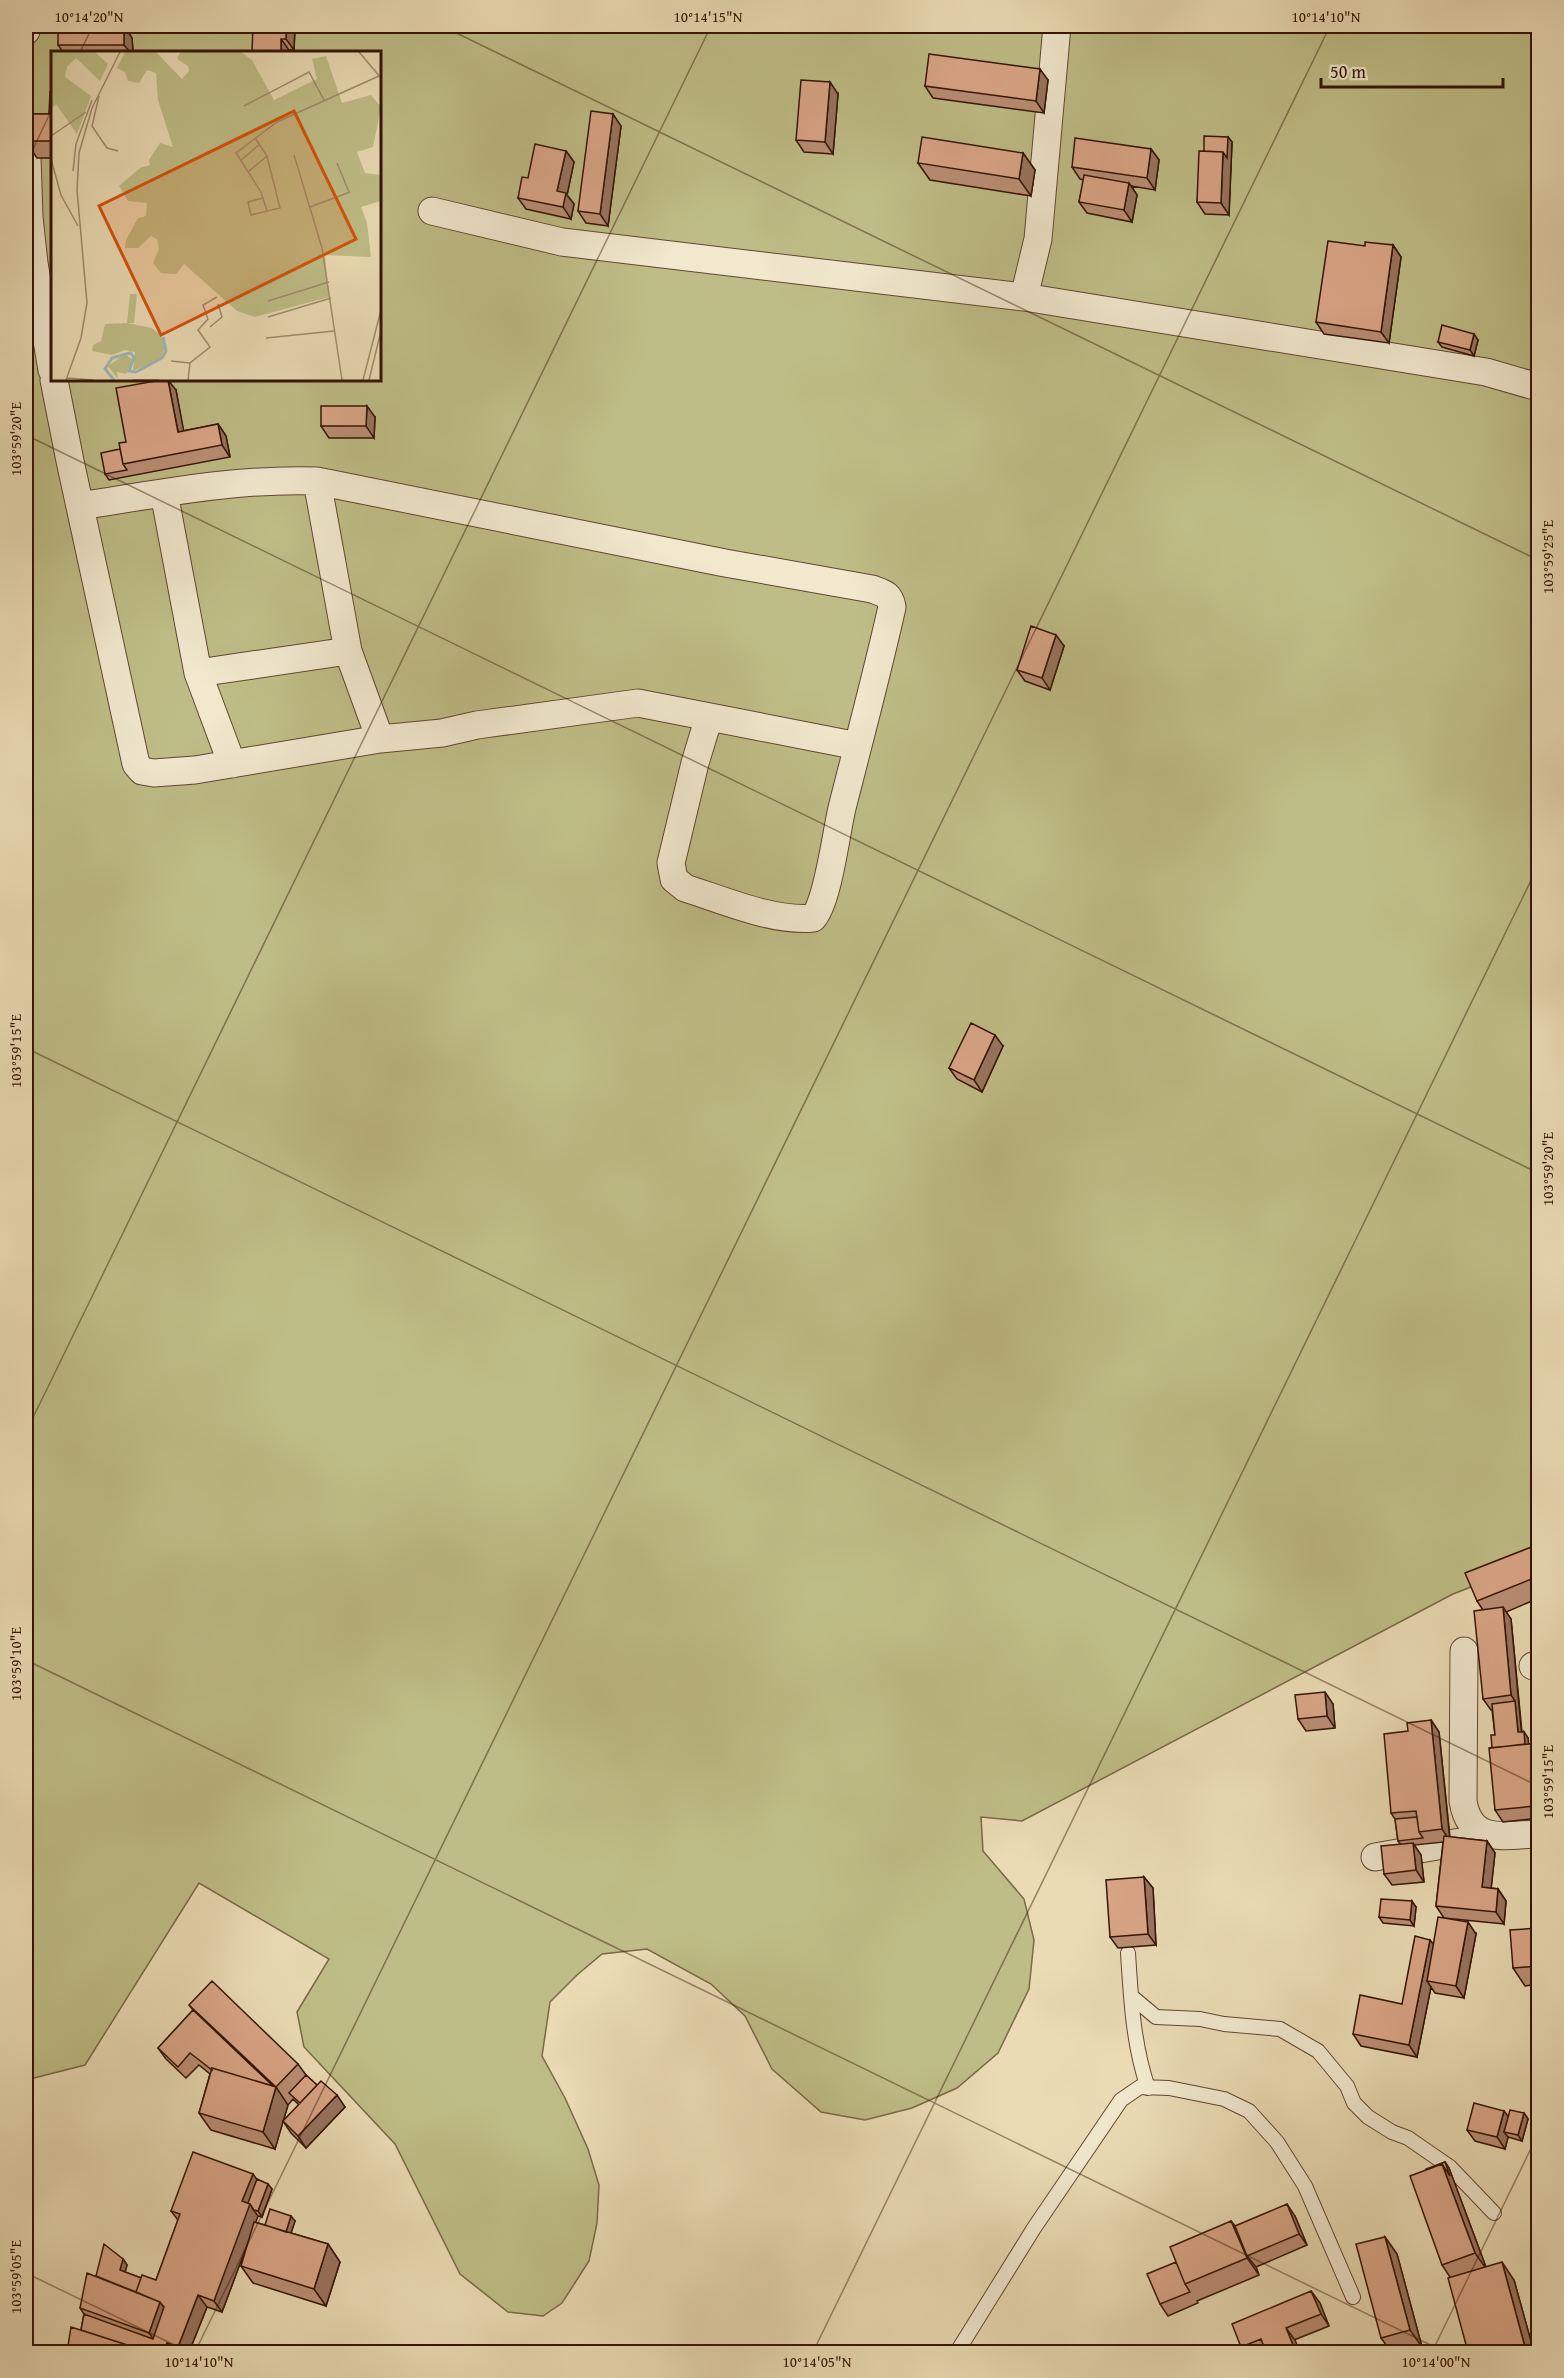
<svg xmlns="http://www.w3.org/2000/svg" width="1564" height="2378" font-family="'Gentium Book Plus',serif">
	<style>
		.green { fill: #bfbd87; stroke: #7a6846; stroke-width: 1.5; fill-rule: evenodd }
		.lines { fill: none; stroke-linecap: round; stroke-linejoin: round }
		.lane-casing { stroke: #624631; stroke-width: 16 }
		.street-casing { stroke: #624631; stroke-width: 29 }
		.lane { stroke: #f1e8ce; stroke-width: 14 }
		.street { stroke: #f1e8ce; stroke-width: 27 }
		.wall { fill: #bb8f75; stroke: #341405; stroke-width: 1.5; fill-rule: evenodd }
		.shaded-wall { fill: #99745f; stroke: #341405; stroke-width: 1.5 }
		.building { fill: #daa688; stroke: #341405; stroke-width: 1.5 }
		.ticks { fill: none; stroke: #341405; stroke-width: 1.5; stroke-opacity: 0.45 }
		.inset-river { fill: none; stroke: #9db8b8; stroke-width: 3 }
		.inset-road { fill: none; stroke: #a18b6e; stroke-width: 1.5 }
		.view { fill: #d6520b; fill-opacity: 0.15; stroke: #d6520b; stroke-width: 3 }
		.inset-edge { fill: none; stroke: #341405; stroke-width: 3 }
		.neatline { fill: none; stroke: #341405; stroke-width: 2 }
		.ticks-label { font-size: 15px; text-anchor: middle; fill: #341405 }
	</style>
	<rect width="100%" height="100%" fill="#eadbb4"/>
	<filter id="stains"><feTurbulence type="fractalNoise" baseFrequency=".00333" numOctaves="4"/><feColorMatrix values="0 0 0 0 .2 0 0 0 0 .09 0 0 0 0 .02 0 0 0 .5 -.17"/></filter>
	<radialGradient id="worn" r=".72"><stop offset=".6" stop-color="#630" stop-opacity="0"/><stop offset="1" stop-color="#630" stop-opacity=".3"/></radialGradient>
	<path class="green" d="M26 26H1538V1561L1453 1594 1022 1821 981 1817 983 1851 1024 1899 1034 1940 1029 1989 998 2053 957 2088 912 2108 865 2120 821 2112 772 2069 745 2016 711 1984 647 1949 602 1954 577 1975 550 2002 542 2056 565 2098 588 2149 599 2185 597 2223 589 2261 562 2303 543 2316 508 2312 460 2274 395 2144 304 2047 297 2012 329 1959 199 1883 85 2065 26 2080ZM52 52H380V380H52Z"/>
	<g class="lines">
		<g class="lane-casing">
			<path id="lane" d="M1128 1953C1131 1999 1133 2044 1148 2088
				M1131 1996 1156 2017 1200 2019 1224 2024 1280 2029 1318 2051 1347 2086 1354 2103 1368 2117 1392 2132 1408 2138 1450 2167 1494 2213
				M957 2352 1034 2228 1121 2100 1140 2087 1169 2088 1224 2099 1249 2111 1277 2142 1305 2186 1353 2297"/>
		</g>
		<g class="street-casing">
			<path id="street" d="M26 31V26
				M26 126 29 217 34 263 52 370
				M432 211 562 242 1024 297 1486 372 1538 387
				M1024 297 1038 239 1057 26
				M54 380 70 461 136 764 142 771 154 773 195 770 380 739 442 733 477 725 638 703 858 746
				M317 481 348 651 380 739
				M164 493 198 673 232 764
				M80 506C158 494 238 478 317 481L725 563 872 589C883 593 890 594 892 607 877 674 859 741 842 808 836 833 828 902 813 918 773 922 723 900 685 888L674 879 671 863 695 763 709 717
				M198 673 348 651
				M1464 1651 1463 1801C1470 1845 1504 1835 1538 1834
				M1533 1666 1538 1665
				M1375 1857 1477 1839"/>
		</g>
		<use href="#lane" class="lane"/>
		<use href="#street" class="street"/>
	</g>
	<path class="wall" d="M124 26 132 38 133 52H63L58 45Z
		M253 26H295L294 50H289Z
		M1048 80 1044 113 933 98 925 86Z
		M52 93V158H37L26 142V114H49Z
		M838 94 833 154 804 152 796 140Z
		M621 126 608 226 586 223 578 211Z
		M1228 137 1232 142 1229 215 1205 214 1197 202 1204 151Z
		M1151 149 1159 160 1155 190 1131 186 1137 195 1132 222 1087 213 1079 202 1084 180 1080 179 1072 167Z
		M566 151 574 162 567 195 574 204 571 219 526 209 518 198 528 178Z
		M1023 153 1035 170 1031 196 930 180 918 163Z
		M1393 245 1401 257 1389 343 1324 334 1316 322 1365 246Z
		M1478 340 1474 356 1442 347 1438 342Z
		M176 390 183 431 218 424 226 436 230 457 109 480 105 474 120 449 126 442Z
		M375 417 374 438H329L321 426Z
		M1064 646 1050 690 1025 681 1017 670Z
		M1003 1046 982 1092 957 1079 949 1068Z
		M1539 1544V1598L1506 1612 1511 1619 1522 1732H1524L1528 1738V1744L1539 1743V1818L1503 1822 1495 1810 1492 1748 1495 1735 1492 1710H1491L1483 1699V1610L1477 1601Z
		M1333 1704 1335 1728 1306 1731 1298 1719Z
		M1431 1720 1439 1732 1450 1837 1487 1841 1495 1853 1491 1888 1498 1889 1506 1901 1504 1924 1444 1918 1436 1906 1443 1842 1414 1845 1421 1855 1424 1882 1392 1885 1384 1874 1401 1845 1398 1841 1395 1819 1391 1813 1408 1731Z
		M1144 1877 1153 1888 1156 1945 1118 1948 1110 1937Z
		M1416 1907 1414 1926 1383 1923 1379 1917Z
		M1539 1928V1984L1525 1986 1513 1968Z
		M1476 1934 1464 1998 1435 1993 1431 1987 1417 2057 1361 2046 1353 2034 1402 2004Z
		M189 2005 298 2064 306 2075 317 2085 345 2107 306 2148 291 2133 283 2121 275 2149 211 2130 199 2113 210 2074 199 2065 186 2078 166 2059 158 2048 193 2010ZM293 2099 299 2105 283 2121 288 2105Z
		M1504 2111 1508 2117 1524 2113 1528 2119 1522 2141 1508 2137 1505 2149 1475 2141 1467 2130Z
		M1445 2162 1449 2168 1486 2267 1514 2280 1534 2352H1468L1450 2277 1442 2265 1426 2170Z
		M257 2179 272 2189 262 2217 258 2216 255 2222 265 2225 295 2221 291 2233 328 2244 340 2262 326 2306 253 2283 241 2266 246 2247 222 2312 207 2307 189 2352H67L81 2330 84 2314 80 2308 96 2276 123 2259 127 2265 125 2272 141 2278 156 2280 178 2220 171 2211Z
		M1295 2216 1307 2245 1256 2267 1259 2275 1197 2301 1198 2303 1168 2316 1160 2304 1176 2262 1231 2221 1235 2226Z
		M1385 2237 1397 2254 1422 2347 1403 2352H1375L1389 2349 1381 2338Z
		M1311 2291 1320 2303 1329 2326 1264 2352H1245L1241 2347Z"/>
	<path class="shaded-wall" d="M124 26 132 38 133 52H130L124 45Z
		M286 26H295L294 50 286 39Z
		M281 39 289 50V52H281Z
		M1040 69 1048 80 1044 113 1036 101Z
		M830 82 838 94 833 154 825 142Z
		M613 114 621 126 608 226 600 214Z
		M1228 137 1232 142 1229 215 1221 203 1223 152Z
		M1151 149 1159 160 1155 190 1147 178Z
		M566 151 574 162 567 195 574 204 571 219 563 207 557 191Z
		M1023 153 1035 170 1031 196 1019 179Z
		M1129 183 1137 195 1132 222 1124 210Z
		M1393 245 1401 257 1389 343 1381 332Z
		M1474 334 1478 340 1474 356 1470 350Z
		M168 380 176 390 186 443 178 432Z
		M367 406 375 417 374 438 366 426Z
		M218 424 226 436 230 457 222 445Z
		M1056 635 1064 646 1050 690 1042 678Z
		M995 1035 1003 1046 982 1092 974 1080Z
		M1503 1607 1511 1619 1522 1738 1518 1732 1515 1701 1511 1695Z
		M1325 1692 1333 1704 1335 1728 1327 1716Z
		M1431 1720 1439 1732 1450 1841 1442 1829Z
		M1524 1732 1528 1738 1530 1757 1525 1751Z
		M1533 1786 1539 1793V1811L1535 1806Z
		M1487 1841 1495 1853 1490 1899 1482 1887Z
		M1413 1843 1421 1855 1424 1882 1416 1870Z
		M1144 1877 1153 1888 1156 1945 1148 1934Z
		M1498 1889 1506 1901 1504 1924 1496 1912Z
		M1412 1901 1416 1907 1414 1926 1410 1920Z
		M1468 1922 1476 1934 1464 1998 1456 1986Z
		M1430 1940 1439 1951 1427 1981 1431 1987 1417 2057 1409 2045Z
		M276 2087 288 2105 275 2149 263 2132Z
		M337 2095 345 2107 306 2148 298 2136Z
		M1504 2111 1512 2122 1504 2132 1508 2137 1505 2149 1497 2137Z
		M1524 2113 1528 2119 1522 2141 1518 2135Z
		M1445 2162 1449 2168 1487 2270 1475 2253 1442 2164Z
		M253 2174 261 2185 252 2208 258 2216 222 2312 214 2301 242 2201Z
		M268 2184 272 2189 262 2217 258 2211Z
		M1287 2204 1295 2216 1307 2245 1299 2234Z
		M291 2216 295 2221 287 2245 283 2240Z
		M1231 2221 1243 2238 1247 2256 1256 2267 1259 2275 1247 2258Z
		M1385 2237 1397 2254 1422 2347 1410 2330Z
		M328 2244 340 2262 326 2306 314 2289Z
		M123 2259 127 2265 124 2276 120 2270Z
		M1502 2262 1514 2280 1534 2352H1529L1525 2347Z
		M1311 2291 1320 2303 1329 2326 1321 2314Z
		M198 2295 207 2307 189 2352H182L178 2347Z
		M160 2302 172 2319 161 2350 149 2333Z
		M1286 2328 1295 2340 1300 2352H1296Z
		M167 2343 173 2352H163Z"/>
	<path class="building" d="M124 26V45H58V27Z
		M253 26H286V39H281V52H252Z
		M929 54 1040 69 1036 101 925 86Z
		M801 80 830 82 825 142 796 140Z
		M50 92 52 93V114H49Z
		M591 111 613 114 600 214 578 211Z
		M26 114H52V141H26Z
		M1204 136 1228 137 1227 158 1223 152 1204 151Z
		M922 137 1023 153 1019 179 918 163Z
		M1075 138 1151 149 1147 178 1072 167Z
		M535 144 566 151 557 191 566 193 563 207 518 198 522 177 528 178Z
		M1199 151 1223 152 1221 203 1197 202Z
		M1084 175 1129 183 1124 210 1079 202Z
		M1328 241 1365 246V242L1393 245 1381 332 1316 322Z
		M1442 325 1474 334 1470 350 1438 342Z
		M161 380H168L178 432 218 424 222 445 123 464 119 443 126 442 116 388Z
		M321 406H367L366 426H321Z
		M120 449 123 464 127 470 105 474 101 453Z
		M1031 626 1056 635 1042 678 1017 670Z
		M971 1023 995 1035 974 1080 949 1068Z
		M1539 1544V1576L1477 1601 1465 1573Z
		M1503 1607 1511 1695 1483 1699 1474 1611Z
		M1325 1692 1327 1716 1298 1719 1295 1695Z
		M1515 1701 1518 1732H1524L1525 1744 1492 1748 1491 1735H1495L1492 1704Z
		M1431 1720 1442 1829 1419 1832 1416 1811 1391 1813 1384 1734 1408 1731 1407 1723Z
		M1539 1743V1785L1533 1786 1535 1806 1495 1810 1489 1748Z
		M1417 1817 1419 1832 1423 1838 1398 1841 1395 1819Z
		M1444 1836 1487 1841 1482 1887 1498 1889 1496 1912 1436 1906Z
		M1413 1843 1416 1870 1384 1874 1381 1846Z
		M1144 1877 1148 1934 1110 1937 1106 1880Z
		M1381 1899 1412 1901 1410 1920 1379 1917Z
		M1438 1917 1468 1922 1456 1986 1427 1981Z
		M1539 1928V1966L1513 1968 1510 1930Z
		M1415 1936 1430 1940 1409 2045 1353 2034 1360 1995 1402 2004Z
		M212 1981 298 2064 276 2087 189 2005Z
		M193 2010 273 2086 212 2068V2070L190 2053 178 2067 158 2048Z
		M212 2068 276 2087 263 2132 199 2113Z
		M306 2075 317 2085 300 2103 289 2093Z
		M321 2081 337 2095 298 2136 283 2121Z
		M1474 2103 1504 2111 1497 2137 1467 2130Z
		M1510 2110 1524 2113 1518 2135 1504 2132Z
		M193 2152 253 2174 242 2201 250 2204 214 2301 198 2295 178 2347 167 2343 163 2352H149L81 2330 84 2314 153 2339 164 2307 160 2302 136 2292 142 2275 156 2280 180 2214 171 2211Z
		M1445 2162 1450 2176 1442 2164 1426 2170V2169Z
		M1442 2164 1475 2253 1442 2265 1410 2176Z
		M257 2179 268 2184 258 2211 254 2210 250 2204 248 2203Z
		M1287 2204 1299 2234 1247 2256 1235 2226Z
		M270 2209 291 2216 286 2232 265 2225Z
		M1231 2221 1247 2258 1185 2284 1170 2247Z
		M254 2222 328 2244 314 2289 241 2266Z
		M1385 2237 1410 2330 1381 2338 1356 2244Z
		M104 2244 123 2259 120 2270 141 2278 136 2292 96 2276Z
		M1176 2262 1185 2284 1190 2292 1160 2304 1147 2274Z
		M1502 2262 1525 2347 1506 2352H1468L1448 2278Z
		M87 2273 160 2302 149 2333 80 2308Z
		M1311 2291 1321 2314 1286 2328 1296 2352H1266L1261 2339 1241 2347 1232 2324Z
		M71 2327 149 2352H67Z
		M1370 2347 1372 2352H1352Z
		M171 2349 181 2352H169Z
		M1389 2349 1390 2352H1375Z"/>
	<path class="ticks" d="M442 26 1538 560M80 52 93 26M26 164 52 109M26 435 1538 1173M26 1048 1538 1786M26 1432 711 26M26 1660 1445 2352M26 2273 189 2352M195 2352 1330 26M813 2352 1538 866M1432 2352 1538 2134"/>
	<g transform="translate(51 51)">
		<rect width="330" height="330" fill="#eadbb4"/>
		<path d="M0 1H44L57 13 49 30 25 7 16 16 14 26 40 45 26 83 5 53 0 58ZM74 1H105L131 28 138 20 137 15 126 8 129 1H190L201 9 223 49 266 28 261 8 275 5 291 52 320 44 330 56 322 96 306 101 314 122 330 124V150L310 156 316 172 320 206 274 204 278 246 204 266 186 260 133 213 125 223 110 222 102 212 108 198 106 188 100 185 87 197H74L75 189 87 167 95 165 96 152 77 150 68 135 89 117 99 114 98 109 109 92 122 96 107 49 105 22 96 19 88 32 77 30 74 21 66 17ZM79 243H86L83 272H76L101 277 110 285 114 297 109 308 82 320 84 301 74 299 61 304 41 300 42 294 50 290 54 273 76 272ZM74 303 82 309 75 323 66 321 67 328 57 315Z" fill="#bfbd87"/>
		<path class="inset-river" d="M63 329 54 318 61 307 79 302 83 306 78 320 85 321 111 307 115 300 112 286"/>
		<path class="inset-road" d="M308 1 330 27M48 45 41 75 56 97 67 100M193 55 258 21 273 49M0 85 35 61M204 87 216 105 229 157 200 164 197 151 212 147M243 104 271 197 291 329M0 108 10 144 27 175M189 110 209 93M286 112 298 141M22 120 25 93 41 49M197 121 216 105M259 156 299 141M216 160 210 141 185 102 226 71 328 25M217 250 278 231M217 266 280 247M159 276 171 266 167 253M215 287 283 280M120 310 139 312M16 327 42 329M15 329 30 287 36 252 26 139 28 102 41 57 69 1M82 329H108M137 329 139 312 159 296 147 279 157 268 152 254 166 246M312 329 330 259M318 329 330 280"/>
		<path class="view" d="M243 60 305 188 110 284 48 155Z"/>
		<rect width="330" height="330" class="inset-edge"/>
	</g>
	<rect width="1564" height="2378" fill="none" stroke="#eadbb4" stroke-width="66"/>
	<path d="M1321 78v9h182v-9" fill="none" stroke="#341405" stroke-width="3"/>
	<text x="1330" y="78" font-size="18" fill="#341405" stroke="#f1e8ce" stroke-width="4.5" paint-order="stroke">50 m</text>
	<rect x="33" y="33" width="1498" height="2312" class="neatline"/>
	<g class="ticks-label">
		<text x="89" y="22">10°14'20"N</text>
		<text x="708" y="22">10°14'15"N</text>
		<text x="1326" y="22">10°14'10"N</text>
		<text transform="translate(16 439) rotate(-90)" y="5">103°59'20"E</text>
		<text transform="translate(1548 557) rotate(-90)" y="5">103°59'25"E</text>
		<text transform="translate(16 1051) rotate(-90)" y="5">103°59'15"E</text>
		<text transform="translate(1548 1169) rotate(-90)" y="5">103°59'20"E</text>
		<text transform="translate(16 1664) rotate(-90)" y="5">103°59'10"E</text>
		<text transform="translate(1548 1782) rotate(-90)" y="5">103°59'15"E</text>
		<text transform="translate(16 2277) rotate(-90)" y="5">103°59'05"E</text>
		<text x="199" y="2367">10°14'10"N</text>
		<text x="817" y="2367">10°14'05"N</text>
		<text x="1436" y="2367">10°14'00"N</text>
	</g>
	<rect width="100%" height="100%" filter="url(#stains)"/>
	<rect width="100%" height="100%" fill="url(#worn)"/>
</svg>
